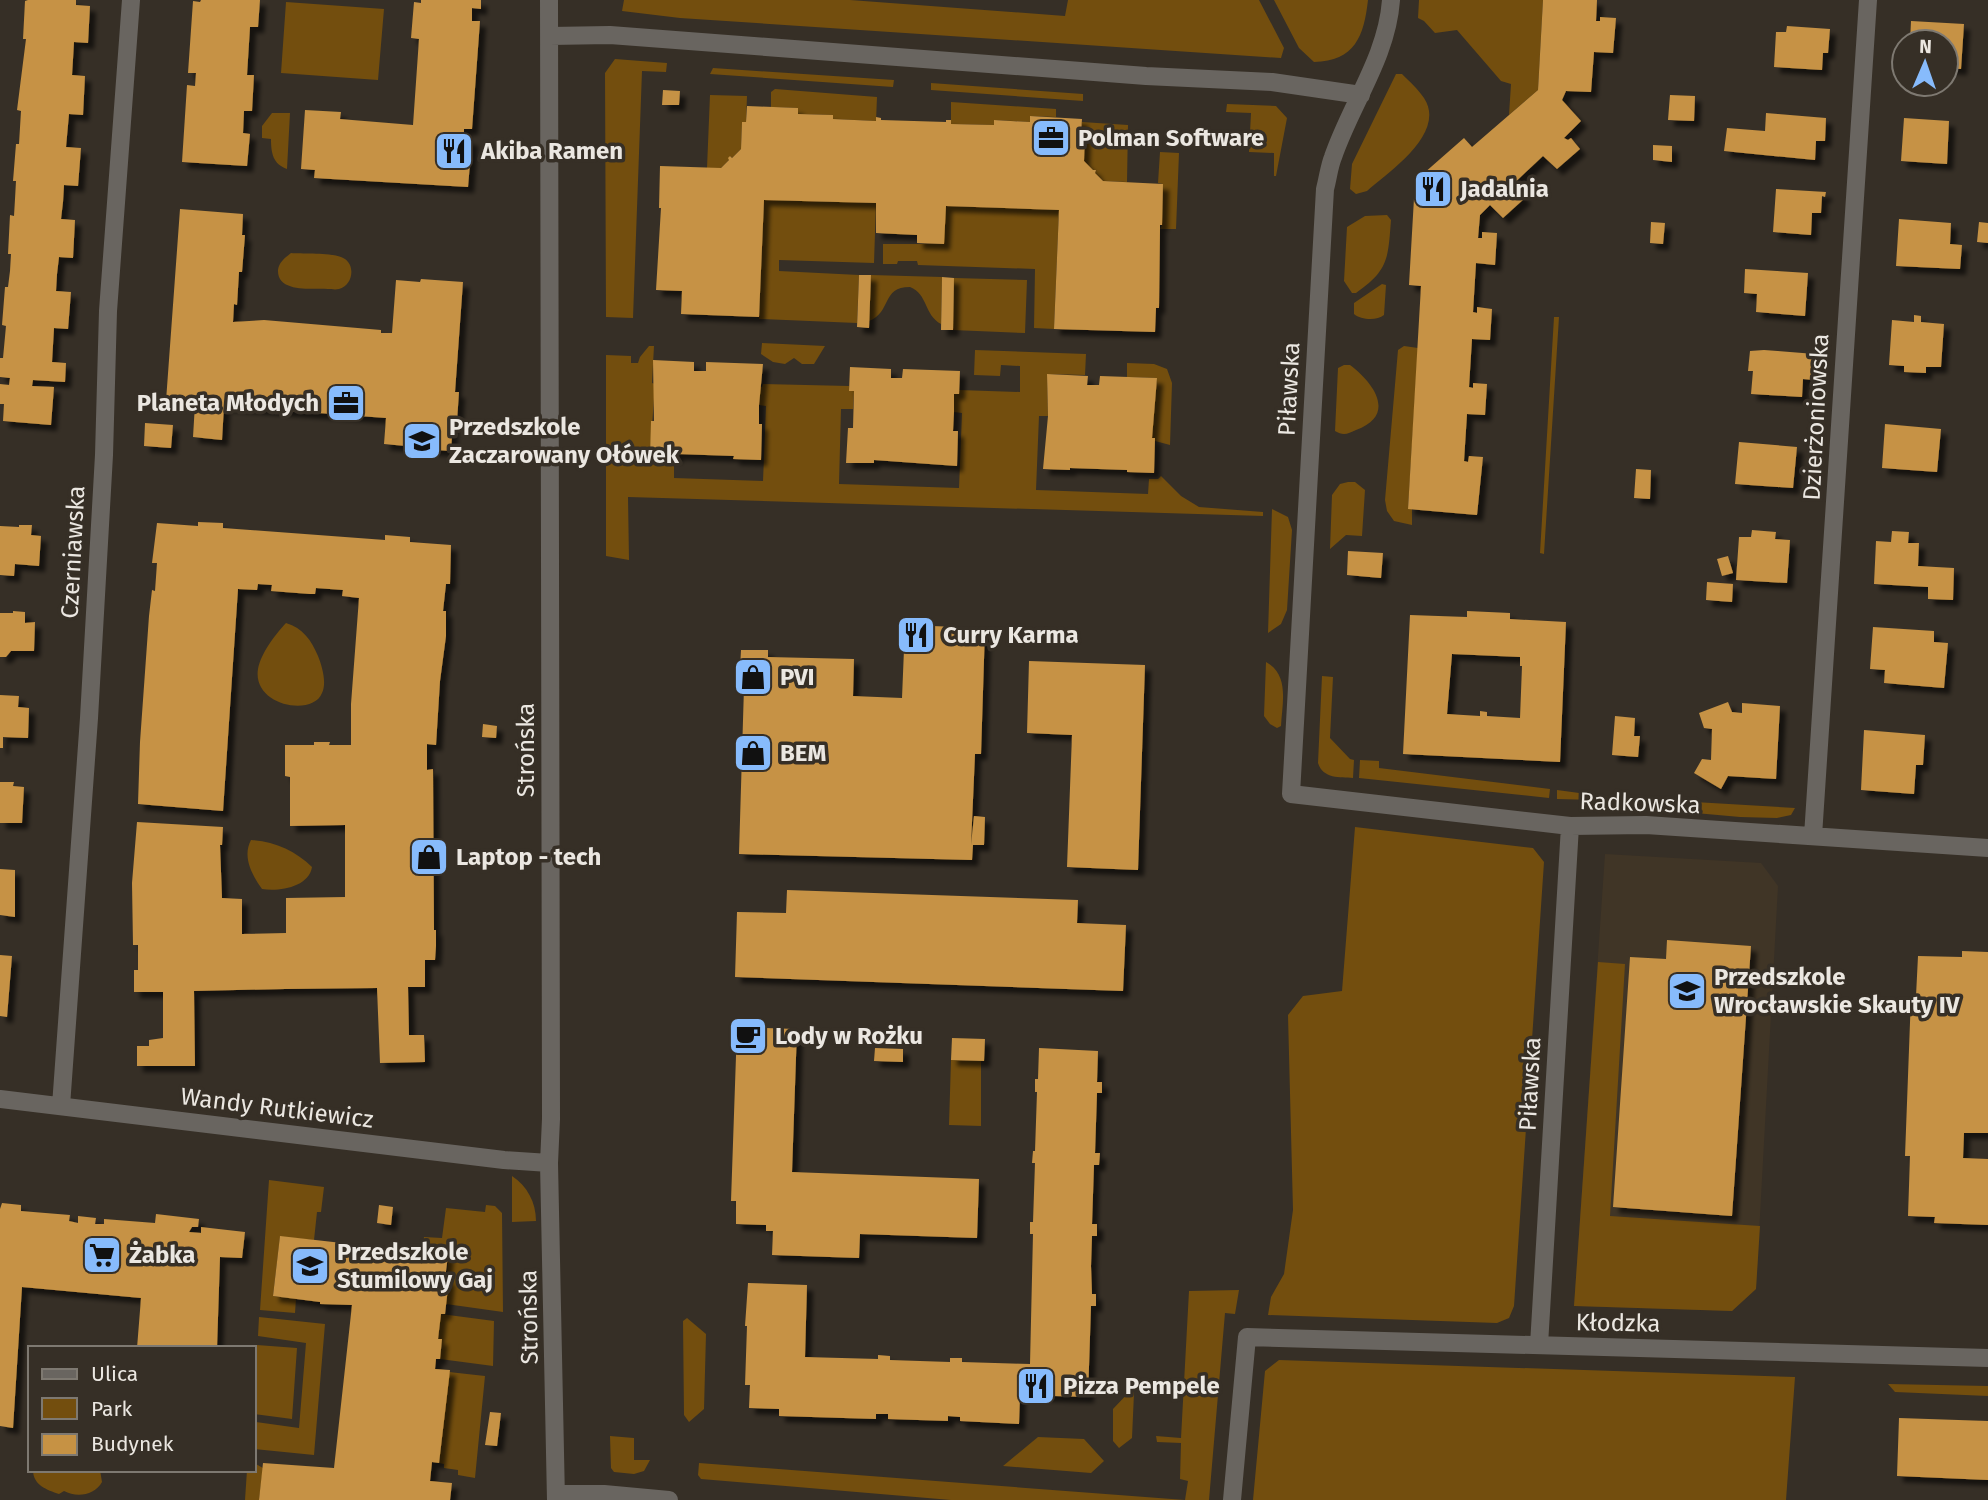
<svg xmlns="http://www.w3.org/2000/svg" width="1988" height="1500" font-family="'Fira Sans',sans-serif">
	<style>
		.built { fill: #403526 }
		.green { fill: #734e0e }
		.building { fill: #c69244; fill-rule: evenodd; filter: url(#shadow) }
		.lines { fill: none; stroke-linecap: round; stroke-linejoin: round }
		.minor { stroke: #696560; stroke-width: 18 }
		.labels { text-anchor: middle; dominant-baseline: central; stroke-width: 7; stroke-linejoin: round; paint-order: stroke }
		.poi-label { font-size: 24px; font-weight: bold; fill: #ebe7e1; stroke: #362f26; text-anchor: start }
		.street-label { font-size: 24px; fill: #ebe7e1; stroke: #362f26 }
	</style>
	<defs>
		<filter id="shadow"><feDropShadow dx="6" dy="6" stdDeviation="2" flood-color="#0009"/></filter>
	</defs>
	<rect width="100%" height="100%" fill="#362f26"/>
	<path class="built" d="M1605 854 1761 863 1778 886 1756 1289 1732 1311 1574 1306Z"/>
	<path class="green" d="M624 0H850L1065 16 1068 0H1259L1284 48 1281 58 680 18 622 11Z
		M1274 0H1368C1364 36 1355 61 1314 62L1299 48Z
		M1419 0H1543L1538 90 1509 115 1511 84 1501 81 1457 30 1435 33 1424 21 1418 18Z
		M286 2 384 9 378 80 281 73Z
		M615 59 667 63 666 72 642 71 633 318 606 317 605 73Z
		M713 68 894 80 893 87 710 74Z
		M1396 74H1402C1409 81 1418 89 1424 98 1447 133 1389 172 1367 191L1356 194 1350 189 1352 164Z
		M931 83 1083 94V101L931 90Z
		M775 89 877 97 876 121 833 119V115L798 114V108L771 107V92Z
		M710 95 747 96 746 122H742L741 149 732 158 730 156 729 160 721 168H707Z
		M951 102 1056 109V117L1031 116 1030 122 995 120 994 125 951 124Z
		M1227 104 1276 106 1287 118 1276 176H1274V153L1249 152 1251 113 1226 112Z
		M272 113H290L287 169C273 164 271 153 271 139L262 138V126Z
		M1082 122 1128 125 1127 182 1103 181 1095 173 1096 170H1093L1084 161 1085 134 1081 133Z
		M1160 152 1179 153 1176 229H1160L1162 225 1163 184 1158 183Z
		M764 200 876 203 874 263 779 260V271L859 275 857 323 759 319Z
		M946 206 1059 210 1054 329 1034 328 1035 269 918 265 917 261H898L897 264H883V244H943Z
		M1387 215 1391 220C1388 258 1389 270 1356 293H1352L1344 281 1347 227 1365 216Z
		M291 253C303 254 335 252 345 259 356 267 352 286 339 289 335 290 331 289 328 289 312 288 277 293 278 270 279 262 285 258 291 253Z
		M871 275 942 277 941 324C924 315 928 294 910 287 881 287 892 312 869 321Z
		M954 278 1027 280 1025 333 953 330Z
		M1382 284 1386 285 1384 315C1377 321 1361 320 1354 314V303Z
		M1554 317H1559L1544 554 1540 553Z
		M762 343 825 346 814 364H802L794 358 785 364 773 362 761 354Z
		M649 346H654L652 383 655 384 650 455 674 457V478L763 481 766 406 759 405 760 387H762L763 384 849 386V390L854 391 853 409H841L839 484 959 488 962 413 954 412V394H959V390L1020 392V366L1001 365 1000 376 974 375 975 350 1086 354 1085 375 1047 374 1048 416H1039L1036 490 1148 494 1149 479H1158L1161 476 1181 496 1199 507 1263 512V516L628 497 629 560 606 556V355L631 356V363H638L640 357Z
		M1404 346 1418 348 1408 509H1412V525L1394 521 1387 511 1385 500 1398 350Z
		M1127 363 1154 364 1167 369 1172 383 1170 445 1155 441 1152 438 1157 378 1127 377Z
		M1344 365H1350C1374 383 1397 415 1356 430 1348 434 1343 436 1335 431L1338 368Z
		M1348 482H1355L1365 490 1362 536 1346 535 1330 549 1332 495 1340 484Z
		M1272 509 1288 517 1292 530 1287 610 1281 624 1268 633Z
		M286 623C303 628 311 640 318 656 322 666 327 683 322 693 313 717 252 706 258 669 261 653 275 635 286 623Z
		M1266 662C1290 675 1282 704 1281 726L1277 728 1270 724 1264 716Z
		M1322 676 1333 677 1330 738 1350 759 1354 760 1353 778C1340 777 1323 779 1318 763Z
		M1360 760 1379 761V768L1550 789 1549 798 1359 778Z
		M1557 790 1609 797 1795 808 1791 815 1777 818 1740 817 1684 812 1634 801 1557 799Z
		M1355 827 1533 848 1544 862 1514 1306 1509 1318 1497 1323 1268 1315 1271 1297 1284 1274 1293 1210 1288 1015 1303 996 1342 991Z
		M251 840C274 841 296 851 312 867 309 887 279 892 262 889 252 875 242 857 251 840Z
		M1598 962 1625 964 1610 1216 1760 1226 1756 1289 1732 1311 1574 1306Z
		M951 1060 981 1061V1126L949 1125Z
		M512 1176C527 1186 536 1202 536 1221L512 1222Z
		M269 1180 324 1187 321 1212H317L314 1240 280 1237 273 1296 296 1299 295 1313 260 1310Z
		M486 1205 495 1206 502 1213 503 1312 446 1304 448 1255 422 1252 424 1237 442 1238 446 1208 485 1212Z
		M1239 1290 1235 1314 1225 1313 1209 1500H951L701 1479 698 1475 699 1463 1185 1500 1188 1481 1180 1479 1181 1443 1157 1442 1156 1436 1181 1438 1189 1291Z
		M441 1314 494 1321 493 1366 440 1359 442 1340 438 1339Z
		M259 1317 325 1324 314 1455 254 1449V1426L256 1422 299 1428 306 1343 258 1336Z
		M687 1318 706 1334 704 1409 689 1422 684 1415 683 1321Z
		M257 1345 297 1348 292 1419 254 1414Z
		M1279 1360 1795 1377 1786 1500H1253L1265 1371Z
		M449 1372 485 1376 475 1478 458 1475V1470L444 1468V1464L439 1463Z
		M1888 1384 1988 1386V1396L1895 1392Z
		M1131 1390 1134 1393 1132 1438 1119 1448 1113 1441V1409Z
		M610 1436 634 1438V1460H650L644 1471 634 1474 614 1472 611 1468Z
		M1038 1437 1084 1439 1104 1461 1091 1473 1003 1466Z
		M254 1463 263 1468 259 1500H245L247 1470H254Z
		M33 1470H100L102 1482C95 1495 77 1498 64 1491L59 1494C47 1490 33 1485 33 1470Z"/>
	<path class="building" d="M28 0H76V5L90 6 88 43 74 42 73 59 72 75 85 76 83 115 69 114 66 147 81 148 78 186 64 185 63 202 61 219 75 220 73 258 59 257 57 274 56 291 71 292 68 329 54 328 52 362 66 363 65 382 33 380 32 386 54 387 51 425 3 421 4 404H0V384L9 385 10 378 0 377V358H3L6 326 2 325 5 287H8L10 271 11 254H8L10 215 14 216 15 199 16 181H13L16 144H19L21 111 17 110 26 39H23L25 1Z
		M201 0H260L258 27H250L247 75H254L252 111H244L243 133 250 134 247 166 182 162 187 85 195 86 196 73H188L193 1 200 2Z
		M421 0H481V9L472 8V21H480L472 129H464V138L472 140 468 187 314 178 315 170 301 169 305 110 341 112 340 119 413 125 419 39 411 38 414 2 421 3Z
		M1543 0H1597L1596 21H1600V17L1616 18 1613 53 1594 52 1591 92 1566 91 1562 100 1581 121 1564 138 1568 140 1571 138 1580 149 1557 169 1543 156 1509 188 1512 191 1516 188 1525 198 1503 218 1490 205 1480 215 1478 238H1482V232L1497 233 1495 265 1476 263 1473 312 1477 313V307L1492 309 1490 340 1472 339 1469 387 1473 388V383L1487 384 1485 415 1467 414 1464 461 1468 462 1469 456 1483 457 1477 515 1408 509 1421 286 1409 285 1415 181 1464 138 1472 147 1538 90Z
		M1911 21 1964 24 1961 69 1946 68V42H1910Z
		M1787 26 1830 29 1828 53H1823L1822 70 1774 67 1776 32H1786Z
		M663 90 680 91 679 105H662Z
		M1670 95 1695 96 1694 121 1668 120Z
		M747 106 798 108V114L833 115V119L876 121V117L881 118V120L946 122V120H951V124L994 125V120L1030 122V116L1082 119 1081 133H1085L1084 161 1093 170H1096L1095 173 1103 181 1163 184 1162 225H1160V229L1159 308H1156L1155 332 1054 329 1059 210 946 206 944 244 917 243V235L876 233V203L764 200 759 317 681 314 682 291 656 290 661 208H659L660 166 721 168 729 160 728 158 730 156 732 158 741 149 742 122H746Z
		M1766 113 1826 118 1825 141H1816L1815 160 1724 151 1727 128 1765 131Z
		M1904 118 1949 121 1947 164 1901 161Z
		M1653 145 1672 146V162L1653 160Z
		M1776 189 1826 192 1825 197 1822 196 1821 213H1812L1811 235 1773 232Z
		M180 209 243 214 242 235H245L242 272H239L237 305 234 304 233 322 264 320 381 330V333H392L396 280 420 282 421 279 463 282 455 392H459L457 421H453L451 451 406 448V446L384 444 386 418 224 406 222 440 193 437 195 404 166 401Z
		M1899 219 1951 223 1950 244 1962 245 1960 269 1896 266Z
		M1651 222 1665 223 1663 244 1650 243Z
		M1979 222 1988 223V243L1977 242Z
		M1745 269 1808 273 1805 316 1756 312 1757 294 1744 293Z
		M859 275H871L869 328 857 327Z
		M942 277 954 278 953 330H941Z
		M1914 315 1921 316V322L1944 324 1941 367H1926V373L1904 372V366L1889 365 1892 320 1914 322Z
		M1764 350 1815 354 1813 380 1803 379 1802 397 1751 394 1753 371H1748L1750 351Z
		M653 360 694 362V371H706V362L763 364 759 405V424H762L761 460 733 459 734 456 677 454V457L650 456 651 421H654Z
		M850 367 891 369V378H902L903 369 960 371 959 394H954V412L953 431H958L957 466 874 460V463H846L848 428H853L854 391H849Z
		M1047 374 1088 376 1087 385H1099L1100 376 1157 378 1152 438H1155L1154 473 1127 472V470L1070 468V470L1043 469 1048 416Z
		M145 423 173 425 171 448 144 446Z
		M1885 424 1941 429 1937 472 1882 468Z
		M1739 442 1797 447 1793 488 1735 484Z
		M1636 469 1651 470 1650 499 1634 498Z
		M198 522 223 523V528L385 540V535L410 537V542L451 545 450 584H446L443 611H446V636L440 681 436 745 427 744V770L433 769 434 930H436V946L435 960H425V987H408L409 1035H424L425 1062 380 1063 377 988 285 989 194 991 195 1066H137V1046H149V1040L163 1038V992H134V970H138V945H133L132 883 137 822 223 827 222 845H220L222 898 242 899V934L286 933V898L345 897V825L290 826V777L285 776V745H314V742H330L329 745H351V704L359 598 342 596 343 590 316 588 315 594H310L271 591 272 585 258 584 257 590 238 589 223 811 138 804 140 742 149 616 152 590 155 591 157 563H152L157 523 198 526Z
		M19 525H32L31 535 41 536 39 566 15 564 14 576 0 575V526L19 527Z
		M1752 530 1776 532 1775 539 1790 540 1787 583 1736 580 1739 537H1751Z
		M1892 531 1909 532 1908 543H1919L1918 566 1954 568 1953 600 1928 599V587L1874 584 1876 541 1891 542Z
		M1348 551 1383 553 1381 578 1347 575Z
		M1728 556 1733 573 1722 576 1717 559Z
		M1707 582 1733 584 1732 602 1706 600Z
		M13 611 25 612V623L35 622 34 651H11L6 657H0V613H13Z
		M1467 611 1510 613V619L1566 622 1560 762 1403 754 1410 615 1467 617ZM1452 654 1520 657V666H1522L1520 718 1487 716V712L1480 711V716L1447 714Z
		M905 625 985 628 981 754H975L971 845 974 816 985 817 984 845H973L972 860 739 854 744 687H739L741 650H768V657L854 659 853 696 902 698Z
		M1873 627 1934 631V642L1948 643 1944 688 1884 683 1885 670 1870 669Z
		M1029 661 1145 665 1138 870 1067 867 1072 735 1027 733Z
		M0 695 19 696 18 707 29 708 28 738 3 737V748H0Z
		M1728 702 1732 712 1742 713V703L1780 706 1776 779 1728 776 1721 789 1694 773 1702 759 1711 760 1712 729 1704 728 1699 713Z
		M1615 716 1635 718 1634 736H1640L1638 757 1612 755Z
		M483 724 497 726 496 738 482 737Z
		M1864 730 1925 735 1923 765H1916L1914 794 1861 790Z
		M0 782H14L13 786 24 787 22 823H0Z
		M0 869 15 870V917L0 915Z
		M787 890 1078 900 1077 923 1126 925 1123 991 735 977 737 912 786 913Z
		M1667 940 1751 946 1732 1216 1613 1207 1630 957 1666 959Z
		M1962 951 1988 952V1133H1964L1963 1158 1988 1159V1225L1934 1223 1935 1217 1908 1216 1910 1156H1905L1911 996H1916L1918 956 1962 957Z
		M0 955 12 956 7 1017 0 1016Z
		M737 1027 797 1029 792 1172 979 1179 977 1238 860 1234 859 1258 772 1255 773 1231H766V1225L736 1224V1201H731Z
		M952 1038 985 1039 984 1061 951 1060Z
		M875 1048 903 1049V1062L874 1061Z
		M1039 1048 1098 1051 1097 1082H1102V1093H1097L1095 1153H1100L1099 1165H1094L1092 1224H1097V1236H1092L1091 1266 1092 1294H1096V1306H1091L1088 1397 1020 1395 1019 1424 960 1421V1417L948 1416V1421L888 1419V1414H876V1419L779 1416V1409L749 1408 750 1385H745L747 1326H745L748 1283 807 1285 805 1357 878 1359V1355L890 1356V1360L950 1362V1358H962V1362L1030 1364 1033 1234H1030V1222H1033L1035 1163H1032L1033 1151H1035L1037 1092H1035V1079H1038Z
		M2 1203 21 1205V1211L70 1215 69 1221 78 1223V1216L96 1218 95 1224H104V1219L155 1223 156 1214 199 1219 198 1227H192L189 1232 201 1233V1227L245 1232 242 1258 220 1257 217 1348H137L141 1298 22 1287 13 1428 0 1426V1209Z
		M379 1205 393 1207 391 1225 377 1223Z
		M280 1236 448 1255 445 1279H449L445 1314H441L438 1339H442L440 1359H436L435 1369 450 1370 439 1463 432 1462 430 1481 452 1483 450 1500H259L263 1463 334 1468 352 1305 320 1304V1302L273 1296Z
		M490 1412 501 1413 497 1446 485 1445Z
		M1899 1418 1988 1421V1480L1897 1476Z"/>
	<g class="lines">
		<path class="minor" d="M549 0 551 1119 549 1163 556 1500
			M1391 0C1387 57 1351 104 1333 157 1329 167 1328 178 1325 189L1291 794 1570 826 1646 825 1988 848
			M550 36 610 35 1146 76 1272 82 1361 95
			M1813 836 1868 0
			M0 1099 504 1160 549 1163
			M61 1106 89 718 104 455 108 311 131 0
			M1539 1345 1570 826
			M556 1494H604L669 1500
			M1232 1500 1247 1337 1988 1358"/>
	</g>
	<defs>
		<g id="office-square" transform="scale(2.0125)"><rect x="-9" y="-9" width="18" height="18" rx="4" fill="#87bbfc" stroke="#362f26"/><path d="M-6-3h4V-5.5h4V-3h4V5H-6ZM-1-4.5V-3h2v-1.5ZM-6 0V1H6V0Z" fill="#111"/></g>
		<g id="restaurant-square" transform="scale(2.0125)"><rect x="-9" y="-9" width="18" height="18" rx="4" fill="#87bbfc" stroke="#362f26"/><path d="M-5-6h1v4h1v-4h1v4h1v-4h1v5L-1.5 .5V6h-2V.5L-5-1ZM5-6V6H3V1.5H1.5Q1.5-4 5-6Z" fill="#111"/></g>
		<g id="school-square" transform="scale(2.0125)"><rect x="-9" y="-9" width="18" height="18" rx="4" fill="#87bbfc" stroke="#362f26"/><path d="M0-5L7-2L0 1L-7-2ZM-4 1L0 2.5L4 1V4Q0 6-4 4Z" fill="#111"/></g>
		<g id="shop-square" transform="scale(2.0125)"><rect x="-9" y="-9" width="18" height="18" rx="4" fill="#87bbfc" stroke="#362f26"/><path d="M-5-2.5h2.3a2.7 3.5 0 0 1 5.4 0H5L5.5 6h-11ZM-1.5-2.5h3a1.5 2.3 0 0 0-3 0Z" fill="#111"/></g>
		<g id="cafe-square" transform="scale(2.0125)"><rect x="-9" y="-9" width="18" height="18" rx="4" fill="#87bbfc" stroke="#362f26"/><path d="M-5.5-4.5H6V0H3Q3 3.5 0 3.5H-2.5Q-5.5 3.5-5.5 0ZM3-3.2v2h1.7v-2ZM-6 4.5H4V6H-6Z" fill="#111"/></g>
		<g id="supermarket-square" transform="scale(2.0125)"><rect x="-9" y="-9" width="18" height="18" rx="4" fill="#87bbfc" stroke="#362f26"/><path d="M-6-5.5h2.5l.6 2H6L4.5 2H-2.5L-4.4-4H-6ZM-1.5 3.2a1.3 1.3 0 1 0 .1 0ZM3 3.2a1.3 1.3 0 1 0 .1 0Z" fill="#111"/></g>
	</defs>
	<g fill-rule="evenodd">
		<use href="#office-square" x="1051" y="138"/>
		<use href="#restaurant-square" x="454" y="151"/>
		<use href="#restaurant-square" x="1433" y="189"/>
		<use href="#office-square" x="346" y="403"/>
		<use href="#school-square" x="422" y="441"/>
		<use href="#restaurant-square" x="916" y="635"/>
		<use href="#shop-square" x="753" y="677"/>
		<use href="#shop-square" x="753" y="753"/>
		<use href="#shop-square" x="429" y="857"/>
		<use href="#school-square" x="1687" y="991"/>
		<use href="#cafe-square" x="748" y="1036"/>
		<use href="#supermarket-square" x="102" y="1255"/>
		<use href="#school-square" x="310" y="1266"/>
		<use href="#restaurant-square" x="1036" y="1386"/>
	</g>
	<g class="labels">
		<g class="poi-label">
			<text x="1078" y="138">Polman Software</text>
			<text x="481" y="151">Akiba Ramen</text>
			<text x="1460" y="189">Jadalnia</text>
			<text x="319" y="403" text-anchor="end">Planeta Młodych</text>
			<text x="449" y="427">Przedszkole<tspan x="449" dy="28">Zaczarowany Ołówek</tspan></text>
			<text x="943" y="635">Curry Karma</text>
			<text x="780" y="677">PVI</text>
			<text x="780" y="753">BEM</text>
			<text x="456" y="857">Laptop - tech</text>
			<text x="1714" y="977">Przedszkole<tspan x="1714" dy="28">Wrocławskie Skauty IV</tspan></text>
			<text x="775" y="1036">Lody w Rożku</text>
			<text x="337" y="1252">Przedszkole<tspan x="337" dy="28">Stumilowy Gaj</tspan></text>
			<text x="129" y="1255">Żabka</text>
			<text x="1063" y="1386">Pizza Pempele</text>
		</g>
		<g class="street-label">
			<text transform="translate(1289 389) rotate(-87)">Piławska</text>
			<text transform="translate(1816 417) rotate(-87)">Dzierżoniowska</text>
			<text transform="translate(73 552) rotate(-87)">Czerniawska</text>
			<text transform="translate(526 750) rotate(-90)">Strońska</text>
			<text transform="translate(1640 803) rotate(2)">Radkowska</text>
			<text transform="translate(1530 1084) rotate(-87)">Piławska</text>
			<text transform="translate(277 1108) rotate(7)">Wandy Rutkiewicz</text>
			<text transform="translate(529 1317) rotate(-91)">Strońska</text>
			<text transform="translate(1618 1323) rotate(1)">Kłodzka</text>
		</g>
	</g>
	<rect x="28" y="1346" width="228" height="126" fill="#362f26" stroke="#7e7971" stroke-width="2"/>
	<rect x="42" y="1369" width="35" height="10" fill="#696560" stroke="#7e7971" stroke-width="2"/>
	<text x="91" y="1381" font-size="21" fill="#ebe7e1">Ulica</text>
	<rect x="42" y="1398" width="35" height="21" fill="#734e0e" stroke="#7e7971" stroke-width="2"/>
	<text x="91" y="1416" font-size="21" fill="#ebe7e1">Park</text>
	<rect x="42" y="1434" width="35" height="21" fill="#c69244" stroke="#7e7971" stroke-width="2"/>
	<text x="91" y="1451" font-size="21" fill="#ebe7e1">Budynek</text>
	<g transform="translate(1925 63) rotate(2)"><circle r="33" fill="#362f26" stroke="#7e7971" stroke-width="2"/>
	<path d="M0-5L12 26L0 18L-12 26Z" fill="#87bbfc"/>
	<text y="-10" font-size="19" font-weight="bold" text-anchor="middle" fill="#ebe7e1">N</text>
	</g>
</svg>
